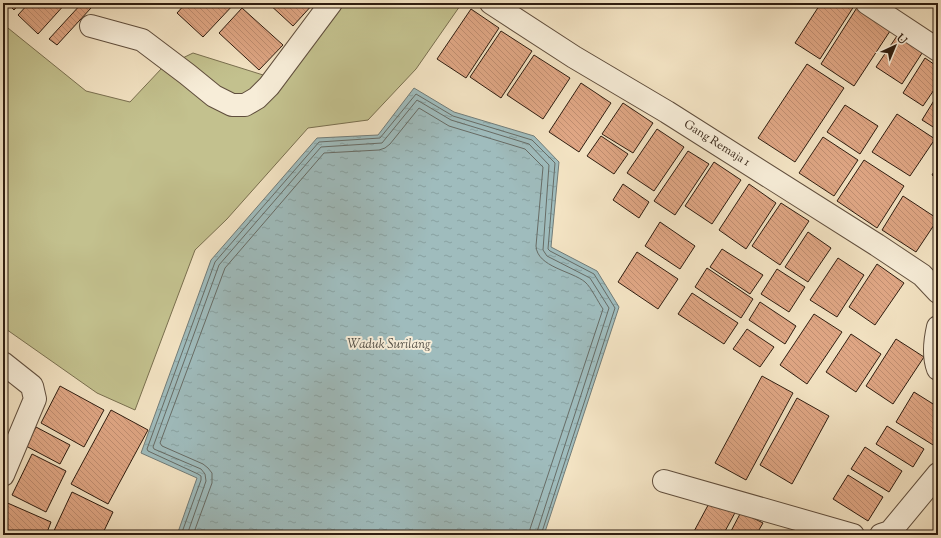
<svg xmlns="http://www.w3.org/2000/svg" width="941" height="538" font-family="'Sorts Mill Goudy',serif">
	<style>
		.green { fill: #c3c18e; stroke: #796f4f }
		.water { fill: url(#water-ripples); stroke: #727c78 }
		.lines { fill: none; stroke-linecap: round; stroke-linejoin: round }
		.shore { stroke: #676c66; stroke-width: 1 }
		.building { fill: url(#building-back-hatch); stroke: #2f1d10 }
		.minor-casing { stroke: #604e3d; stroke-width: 24 }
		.minor { stroke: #f7edd8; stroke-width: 22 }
		.labels { text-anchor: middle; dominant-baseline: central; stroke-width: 4; stroke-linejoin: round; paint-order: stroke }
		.street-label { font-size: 12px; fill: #2f1d10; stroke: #f7edd8 }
		.water-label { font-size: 13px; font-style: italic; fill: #514d44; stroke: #f7edd8 }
	</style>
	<defs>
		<pattern id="water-ripples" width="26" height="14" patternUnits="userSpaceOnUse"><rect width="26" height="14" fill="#9fbcbd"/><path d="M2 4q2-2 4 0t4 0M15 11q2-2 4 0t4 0" fill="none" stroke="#89a1a1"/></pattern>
		<pattern id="building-back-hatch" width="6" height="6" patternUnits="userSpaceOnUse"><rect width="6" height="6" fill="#dfa684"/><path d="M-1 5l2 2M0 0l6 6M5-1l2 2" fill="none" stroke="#c08e71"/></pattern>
	</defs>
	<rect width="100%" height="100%" fill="#f3e3c3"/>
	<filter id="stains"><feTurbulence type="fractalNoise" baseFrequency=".005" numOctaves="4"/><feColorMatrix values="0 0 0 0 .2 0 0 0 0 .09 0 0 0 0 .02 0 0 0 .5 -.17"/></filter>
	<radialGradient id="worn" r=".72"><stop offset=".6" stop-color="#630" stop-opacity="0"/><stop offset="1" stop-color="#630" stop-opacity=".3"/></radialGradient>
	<path class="green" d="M340 3H462L416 69 368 120 308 128 227 219 195 250 135 410 97 393 3 327V24L86 91 130 102 162 68 193 53 279 80Z"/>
	<path class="water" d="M414 88 454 112 534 136 559 162 551 247 597 271 619 307 544 535H177L197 478 141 453 211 260 317 138 378 135Z"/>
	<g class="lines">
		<path class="shore" d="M181 535 201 480V476L198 474 148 451 147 449 215 262 319 142 380 138 416 94 453 116 532 140 555 163 548 249 550 251 594 274 615 308 541 535
			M187 535 206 481 205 474 201 469 154 449 153 447 219 265 321 147 382 143 417 100 451 120 529 144 549 165 543 250 547 256 590 278 609 308 536 535
			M193 535 212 483V473L208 468 203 464 162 446 160 443 225 268 324 153 379 150 385 148 390 144 419 108 449 126 525 149 543 167 536 246C537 267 572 271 585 282 591 287 598 302 603 309L530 529V535"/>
	</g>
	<path class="building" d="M7 3H20L14 10Z
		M29 3H66L38 34 18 15Z
		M82 3H85L91 8 57 45 49 39Z
		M186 3H235L203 37 177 13Z
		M268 3H314L293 26Z
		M821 3H856L820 59 795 43Z
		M858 6 892 28 854 86 821 64Z
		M242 8 283 45 259 70 219 33Z
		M471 9 499 28 466 78 437 59Z
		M901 30 926 47 902 84 876 67Z
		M501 31 532 51 501 98 470 77Z
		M534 55 570 78 543 119 507 95Z
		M925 58 938 67V84L923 106 903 93Z
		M807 64 844 88 795 162 758 138Z
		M581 83 611 103 579 152 549 132Z
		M938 94V130L922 120Z
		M623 103 653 123 633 153 602 134Z
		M845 105 878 126 860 154 827 132Z
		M897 114 935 139 910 176 872 152Z
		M657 129 684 147 654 191 627 173Z
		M601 136 628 154 614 174 587 156Z
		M823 137 858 160 834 196 799 173Z
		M688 151 709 164 675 215 654 201Z
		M864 160 904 186 877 228 837 201Z
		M714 162 741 180 712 224 685 206Z
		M938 165V179L932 175Z
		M623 184 649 202 639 218 613 200Z
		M749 184 776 203 746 249 719 230Z
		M903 196 938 219 916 252 882 230Z
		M781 203 809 221 780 265 752 246Z
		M660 222 695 246 680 269 645 246Z
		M808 232 831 248 808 282 785 267Z
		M722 249 763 275 750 294 710 267Z
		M637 252 678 279 658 309 618 282Z
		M838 258 864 275 837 317 810 300Z
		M877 264 904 283 875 325 849 307Z
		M707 268 753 299 741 318 695 287Z
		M777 269 805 287 789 312 761 294Z
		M692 293 738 323 724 344 678 314Z
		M760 302 796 326 785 344 749 320Z
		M814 314 842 332 807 384 780 365Z
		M747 329 774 347 760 367 733 349Z
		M851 334 881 354 856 392 826 372Z
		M896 339 924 357 893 404 866 386Z
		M762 376 793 393 746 480 715 463Z
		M60 386 104 410 84 447 41 423Z
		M914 392 938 407V448L896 422Z
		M797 398 829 416 792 484 760 465Z
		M111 410 148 430 108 504 71 484Z
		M887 426 924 449 913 467 876 444Z
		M36 427 70 445 60 464 26 446Z
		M865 447 902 471 889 492 851 469Z
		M32 454 66 471 46 512 12 495Z
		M848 475 883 497 868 521 833 499Z
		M72 492 113 512 102 535H52Z
		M713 496 737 509 723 535H692Z
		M3 501 51 522 46 535H3Z
		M741 512 763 523 756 535H729Z
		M774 531 809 535H774Z"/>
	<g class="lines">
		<g class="minor-casing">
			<g id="minor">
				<path id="s1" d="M491 3 574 57 667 112 877 245 922 275 938 292"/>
				<path d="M867 3 938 50"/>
				<path d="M91 26 142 40 187 74 214 96 232 105H245L257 98 269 86 331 3"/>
				<path d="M938 327C935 340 933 356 938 369"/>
				<path d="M3 363 32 386 35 399 3 475"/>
				<path d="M664 481 853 535"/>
				<path d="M881 535 890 532 938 474"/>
			</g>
		</g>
		<use href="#minor" class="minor"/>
	</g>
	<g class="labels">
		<g class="street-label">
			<text stroke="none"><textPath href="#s1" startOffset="266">Gang Remaja 1</textPath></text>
		</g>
		<g class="water-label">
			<text x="389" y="345">Waduk Surilang</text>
		</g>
	</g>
	<rect width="941" height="538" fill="none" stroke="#f3e3c3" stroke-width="16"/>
	<rect x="4" y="4" width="933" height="530" fill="none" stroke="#2f1d10" stroke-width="2"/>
	<rect x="8" y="8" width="925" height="522" fill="none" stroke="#2f1d10"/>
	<g transform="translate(895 46) rotate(44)" stroke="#f7edd8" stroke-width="3" paint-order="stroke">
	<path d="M0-3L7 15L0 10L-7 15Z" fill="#2f1d10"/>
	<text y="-6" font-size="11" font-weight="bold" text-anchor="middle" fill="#2f1d10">U</text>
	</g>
	<rect width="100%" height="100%" filter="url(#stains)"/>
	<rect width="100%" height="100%" fill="url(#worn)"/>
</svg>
